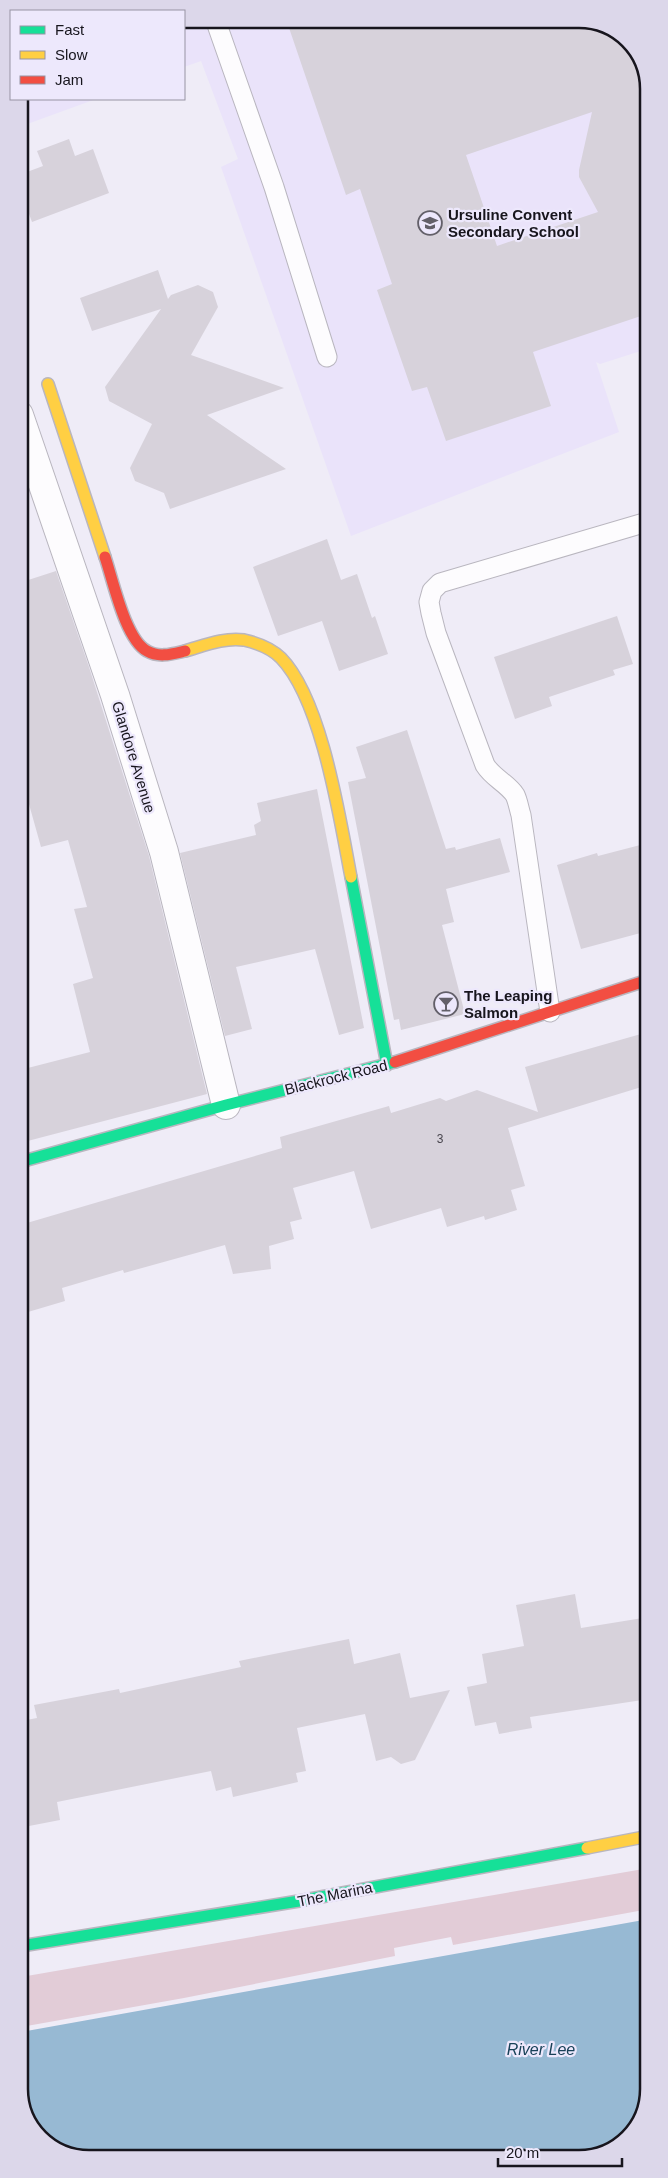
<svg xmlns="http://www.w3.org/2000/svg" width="668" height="2178" font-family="Arial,sans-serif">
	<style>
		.built { fill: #eae3fa }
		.green { fill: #e2ccd7 }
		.water { fill: #97b9d3 }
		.building { fill: #d7d2db; fill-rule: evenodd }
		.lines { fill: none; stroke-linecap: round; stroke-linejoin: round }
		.lane-casing { stroke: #b9b6bf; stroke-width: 21 }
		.street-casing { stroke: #b9b6bf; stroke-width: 30 }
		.fast-casing { stroke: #b9b6bf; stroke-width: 14 }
		.slow-casing { stroke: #b9b6bf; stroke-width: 14 }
		.jam-casing { stroke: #b9b6bf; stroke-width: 14 }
		.lane { stroke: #fdfcfe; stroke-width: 19 }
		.street { stroke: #fdfcfe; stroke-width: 28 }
		.fast { stroke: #16e098; stroke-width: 11 }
		.slow { stroke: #ffcf43; stroke-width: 11 }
		.jam { stroke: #f24e42; stroke-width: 11 }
		.labels { text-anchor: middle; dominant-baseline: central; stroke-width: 4.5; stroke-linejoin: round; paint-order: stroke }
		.number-label { font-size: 12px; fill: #49464e }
		.poi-label { font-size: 15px; font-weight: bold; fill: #17151d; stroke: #ede8fc; text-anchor: start }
		.street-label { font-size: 15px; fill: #17151d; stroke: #ede8fc }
		.water-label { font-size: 16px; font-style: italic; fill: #184158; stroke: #ede8fc }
		.rim { fill: none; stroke: #17151d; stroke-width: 2.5 }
	</style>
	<rect width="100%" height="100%" fill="#efecf7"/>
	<path class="built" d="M184 19H584L625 36 647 71V349L600 364 596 362 619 432 351 536 221 167 238 159 201 61 184 67Z
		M19 99H96L19 127Z"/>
	<path class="green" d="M649 1868V1909L453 1945 451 1937 394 1948 395 1956 184 1998 21 2027V1977Z"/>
	<path class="water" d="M649 1919V2089L635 2132 597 2157 84 2159 43 2142 21 2107V2032Z"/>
	<path class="building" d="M286 19H584L625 36 647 71V314L533 352 551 406 446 441 427 387 412 391 377 290 392 284 360 189 346 195ZM592 112 579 170V177L598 212 497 246 466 155Z
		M69 139 75 156 93 149 109 193 32 222 19 187V175L43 166 37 151Z
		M158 270 168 299 171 295 198 285 213 292 218 307 191 355 284 388 207 415 286 469 170 509 164 493 135 481 130 468 152 424 109 401 105 387 161 309 92 331 80 298Z
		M327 539 341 580 357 574 372 618 375 616 388 654 339 671 322 621 278 636 253 567Z
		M56 571 89 667 149 856 207 1094 20 1143V1070L90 1052 73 984 93 978 74 909 87 907 68 840 41 847 20 772 19 583Z
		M617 616 633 664 613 670 615 675 549 697 552 706 515 719 494 657Z
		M407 730 446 849 455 847 456 850 500 838 510 872 446 889 454 922 442 925 465 1014 401 1030 399 1019 394 1020 348 782 366 778 356 747Z
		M317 789 364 1028 339 1035 315 949 236 967 252 1029 225 1036 180 853 256 835 254 825 261 821 257 803Z
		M648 843V931L581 949 557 865 597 853 598 856Z
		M648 1032V1085L508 1128 525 1186 511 1190 517 1210 485 1220 484 1216 447 1227 441 1208 371 1229 354 1171 293 1188 302 1219 290 1222 294 1239 269 1246 271 1269 233 1274 225 1245 124 1273 123 1270 62 1288 65 1301 28 1312 20 1286V1225L282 1148 280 1137 389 1106 391 1113 440 1098 446 1101 477 1090 538 1112 525 1067Z
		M575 1594 581 1628 649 1617V1699L530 1717 532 1728 499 1734 496 1722 475 1726 467 1687 487 1683 482 1654 524 1646 516 1605Z
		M349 1639 354 1664 400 1653 410 1698 450 1690 415 1760 401 1764 391 1757 376 1761 365 1714 297 1728 306 1771 296 1773 298 1782 233 1797 231 1787 216 1791 211 1771 57 1802 60 1820 29 1826 28 1820 21 1822V1721L37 1718 34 1705 119 1689 120 1693 241 1667 239 1661Z"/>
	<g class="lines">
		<g class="lane-casing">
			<path id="lane" d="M215 19 274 187 327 357
				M550 1012 521 815C519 809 518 801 515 795 507 783 493 778 485 765L436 633 431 613 429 602 432 591 440 583 647 522"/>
		</g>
		<g class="street-casing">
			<path id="street" d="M19 415 115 695 164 852 226 1105"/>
		</g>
		<g class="fast-casing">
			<path id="fast" d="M351 877 387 1065
				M20 1162 226 1105 395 1062
				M21 1946 299 1901 587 1848"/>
		</g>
		<g class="slow-casing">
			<path id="slow" d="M48 384 105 557
				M185 651C203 646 224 637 244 640 257 643 272 649 281 658 322 700 340 820 351 877
				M587 1848 649 1836"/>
		</g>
		<g class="jam-casing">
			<path id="jam" d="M105 557C113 580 125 639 147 651 159 658 172 654 185 651
				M395 1062 648 980"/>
		</g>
		<use href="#lane" class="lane"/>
		<use href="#street" class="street"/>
		<use href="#fast" class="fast"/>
		<use href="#slow" class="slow"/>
		<use href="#jam" class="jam"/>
	</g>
	<defs>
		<g id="school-ring" transform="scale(1.25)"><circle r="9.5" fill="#ede8fc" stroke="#636069" stroke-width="1.5"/><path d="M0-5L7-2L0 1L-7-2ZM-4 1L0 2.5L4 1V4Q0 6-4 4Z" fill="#636069"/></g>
		<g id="bar-ring" transform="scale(1.25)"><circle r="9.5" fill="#ede8fc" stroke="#636069" stroke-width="1.5"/><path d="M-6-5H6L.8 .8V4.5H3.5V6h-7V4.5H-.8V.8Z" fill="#636069"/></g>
	</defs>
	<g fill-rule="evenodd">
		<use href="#school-ring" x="430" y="223"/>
		<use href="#bar-ring" x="446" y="1004"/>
	</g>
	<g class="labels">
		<g class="number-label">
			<text x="440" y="1139">3</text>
		</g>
		<g class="poi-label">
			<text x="448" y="214">Ursuline Convent<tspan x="448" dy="17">Secondary School</tspan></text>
			<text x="464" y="995">The Leaping<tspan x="464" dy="17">Salmon</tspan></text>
		</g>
		<g class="street-label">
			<text transform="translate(134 757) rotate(73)">Glandore Avenue</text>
			<text transform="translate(336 1077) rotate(-14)">Blackrock Road</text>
			<text transform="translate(335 1894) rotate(-11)">The Marina</text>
		</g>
		<g class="water-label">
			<text x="541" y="2049">River Lee</text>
		</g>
	</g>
	<path d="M0 0H668V2178H0ZM89 28H579A61 61 0 0 1 640 89V2089A61 61 0 0 1 579 2150H89A61 61 0 0 1 28 2089V89A61 61 0 0 1 89 28Z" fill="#dcd7ea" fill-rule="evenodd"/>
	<path class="rim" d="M89 28H579A61 61 0 0 1 640 89V2089A61 61 0 0 1 579 2150H89A61 61 0 0 1 28 2089V89A61 61 0 0 1 89 28Z"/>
	<rect x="10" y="10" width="175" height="90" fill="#ede8fc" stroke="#9794a3"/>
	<rect x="20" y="26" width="25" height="8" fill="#16e098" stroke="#9794a3"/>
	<text x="55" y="35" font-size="15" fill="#17151d">Fast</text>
	<rect x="20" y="51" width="25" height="8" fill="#ffcf43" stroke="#9794a3"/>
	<text x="55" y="60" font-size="15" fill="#17151d">Slow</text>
	<rect x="20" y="76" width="25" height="8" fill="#f24e42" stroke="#9794a3"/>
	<text x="55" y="85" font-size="15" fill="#17151d">Jam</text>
	<path d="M498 2158v8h124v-8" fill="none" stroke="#17151d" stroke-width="2.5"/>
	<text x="506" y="2158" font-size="15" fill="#17151d" stroke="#ede8fc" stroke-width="4" paint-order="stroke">20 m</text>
</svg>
